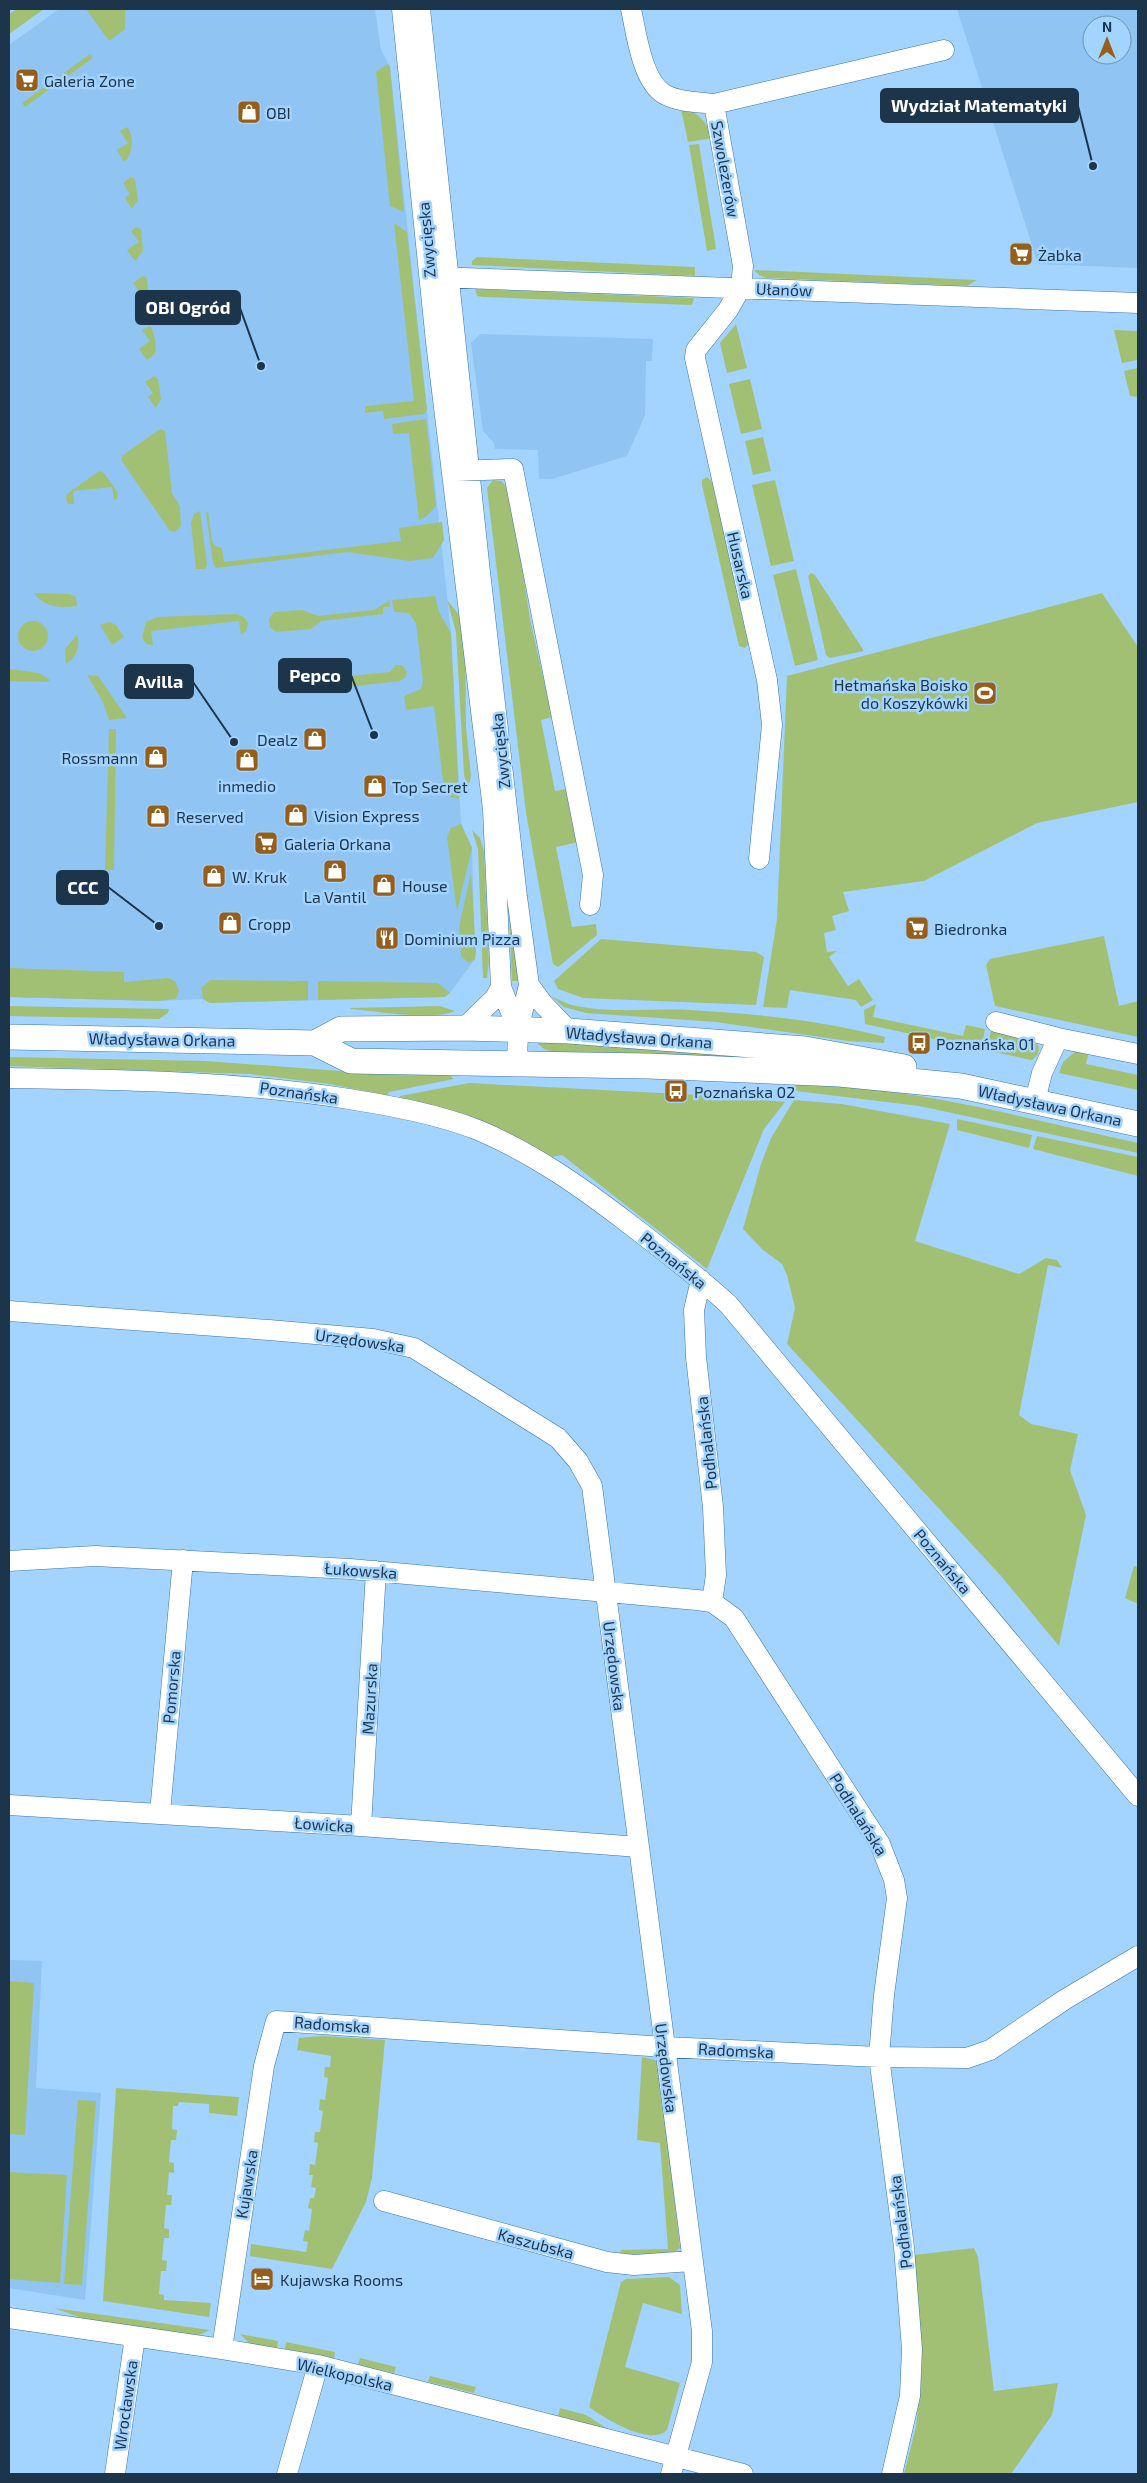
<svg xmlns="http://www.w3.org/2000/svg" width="1147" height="2483" font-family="'Exo 2',sans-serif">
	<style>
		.built { fill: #90c4f3; fill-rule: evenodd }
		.green { fill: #a2c074 }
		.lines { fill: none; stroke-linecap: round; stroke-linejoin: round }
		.minor-casing { stroke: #3a75a6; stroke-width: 21 }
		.tertiary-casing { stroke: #3a75a6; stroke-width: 26 }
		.minor { stroke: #fff; stroke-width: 20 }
		.tertiary { stroke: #fff; stroke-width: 25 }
		.labels { text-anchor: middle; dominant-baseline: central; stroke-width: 5; stroke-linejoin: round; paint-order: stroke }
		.poi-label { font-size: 16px; fill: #1c354a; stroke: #a3d3ff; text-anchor: start }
		.street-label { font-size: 16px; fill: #1c354a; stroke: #a3d3ff }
		.leader { fill: none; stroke: #1c354a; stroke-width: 2 }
		.callout-dot { fill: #1c354a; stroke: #a3d3ff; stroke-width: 2 }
		.callout { fill: #1c354a; stroke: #1c354a; stroke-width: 2 }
		.callout-label { font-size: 18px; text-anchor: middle; font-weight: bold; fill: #fff }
	</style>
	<rect width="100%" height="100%" fill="#a3d3ff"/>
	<path class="built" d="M59 9H375L381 50 390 67 451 633 461 823 472 848 475 959 450 993 444 997 210 1003 203 999 157 1001 9 997V45Z
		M957 9H1138V268L1038 264ZM1092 25H1122V55H1092Z
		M480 334 653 339 652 361H646L645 415 627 456 552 479H539L538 450 495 449 494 443 483 431 471 343Z
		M9 1960 42 1961 36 2088 101 2093 85 2300 9 2288Z"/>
	<path class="green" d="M17 9H44L9 34V14Z
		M86 9H128L125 11V29L109 41Z
		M90 54 93 58 25 107 22 103Z
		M388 64 390 67 404 212 390 206 376 72Z
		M681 109C698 110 708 124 713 138L688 142Z
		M127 127C135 136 133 155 124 162L117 150 128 143 120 131Z
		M699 144 716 249 707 251 689 145Z
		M131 177 135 179 138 200 132 209 125 198 130 194 123 183Z
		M394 223 407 232 427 410 424 414 384 419 383 411 365 413V406L414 401Z
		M136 227 141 229 143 251 135 261 127 250 139 242 131 231Z
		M477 257 695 267V276L472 265V261Z
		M754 270 977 280 967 286 767 278 759 275Z
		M143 276 147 278 149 300 143 309 135 298 141 294 133 283Z
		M475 289 694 298 692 305 483 297 477 296Z
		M736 324 747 368 727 373 720 343Z
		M150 326C154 330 158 349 154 355 152 357 149 358 147 360L139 349 150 341 142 330Z
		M1114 330 1138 331V360L1122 363Z
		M1138 368V397L1130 396 1124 371Z
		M154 376 158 379 161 399 156 408 148 397 153 393 145 382Z
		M750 379 762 429 741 434 729 384Z
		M426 419 436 506 427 516 419 520 409 433 393 434 392 424Z
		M160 429 165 431 172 493 180 507 181 526 175 532 170 531 121 460 123 455Z
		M763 437 771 471 753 475 745 441Z
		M99 471 104 473 118 493 117 499 114 500 112 487 73 491 74 504H68L66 499 67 494Z
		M707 477 712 482 749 643 745 648 739 646 738 642 702 485V480Z
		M493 480 501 481 510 490 530 619 552 717 541 720 555 791 567 789 579 842 556 847 572 927 596 924 597 935 558 967 553 964 526 813 487 488Z
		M775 480 794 561 771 566 752 485Z
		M200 511 207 564 205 569H196L191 523 194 514Z
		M208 511 212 541 215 546 222 548 224 562 401 541 399 528 442 522 444 540 433 558 410 561 347 552 216 568 213 564 206 513Z
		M796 569 818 660 795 666 773 575Z
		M811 573 815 575 864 651 830 658 826 655 808 576Z
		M34 593 69 594 76 597 77 606C61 608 44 608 34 593Z
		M1102 593 1138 647V802L1037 823 924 881 843 892 849 911 832 916 836 930 824 933 827 952 837 951 829 957 848 986 859 979 873 1000 861 1007 856 1000 790 990 787 1008 763 1007 777 919 787 676Z
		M435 596 439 612 451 633 459 799 449 796 444 789 434 706 406 710 404 696 421 689 423 682 416 623 409 613 394 612 392 600Z
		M390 600V607H383V614L321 621 311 629 276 632 270 627 269 619 274 612 302 610 318 616 374 610Z
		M447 600 460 616 465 633 466 727 471 776 469 786 467 785 464 775 456 632Z
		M236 614 244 617 248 623 246 631 241 635 239 621 151 631 153 645 146 644 142 637 146 622 157 617Z
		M18 636a15 15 0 1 1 30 0a15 15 0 1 1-30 0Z
		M110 622 116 625 124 637 112 645 100 625Z
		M77 635C81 646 76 658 66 664L65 649Z
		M396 665H402L407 672 406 677 400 681 320 690 317 669 325 676 332 678 390 672Z
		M9 669 39 673 50 680 47 682 9 681Z
		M87 675 98 676 127 718 109 720 103 702Z
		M109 729H116L114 870H105Z
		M461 824 472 848 457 911 447 837 451 828Z
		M472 830 480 838 484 852 489 960 487 978H483L478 849Z
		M471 873 476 952 475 959 469 963 461 956 459 927Z
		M509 911H510L519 981H512Z
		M1104 936 1119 1006 1138 1001V1037L995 1006 986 965 990 959Z
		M601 939 756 952 764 957 756 1005 583 998 558 989 554 981Z
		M9 968 124 972V982L168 978 175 981 179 991 176 999 157 1001 9 997Z
		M210 980 308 981V1000L210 1003 203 999 201 988Z
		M318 981 438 983 450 993 444 997 318 1000Z
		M551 996C558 999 565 1003 572 1005 610 1014 651 1008 690 1010 756 1014 820 1020 885 1037L884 1043 848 1041 716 1022 586 1013 564 1007Z
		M876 1004 873 1017 963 1036 966 1025 985 1029 982 1046 979 1049 865 1024 864 1010Z
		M9 1006 169 1009 168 1013 159 1019 9 1016Z
		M440 1006 455 1011C434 1021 375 1011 350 1009L351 1008Z
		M991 1030 1034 1040 1039 1047 1038 1054 1032 1060 989 1051 987 1048Z
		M535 1041 809 1061 554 1052 544 1049Z
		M1076 1051H1089L1086 1064 1138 1075V1090L1059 1073 1063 1062Z
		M9 1057 205 1061 354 1072 448 1074 454 1079 389 1092 387 1096 330 1084 250 1074 9 1066Z
		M469 1083 736 1097 785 1102 764 1129 707 1269 562 1155 552 1157 400 1099V1096Z
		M796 1085C912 1085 1026 1119 1138 1143V1153L919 1106 796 1091Z
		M794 1100 842 1104 950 1124 915 1241 1019 1274 1046 1258 1057 1260 1062 1268 1048 1265 1019 1415 1031 1424 1078 1434 1070 1470 1086 1515 1059 1646 1001 1576 787 1344 795 1308 787 1275 782 1264 763 1250 743 1229 761 1164 771 1138Z
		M957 1119 1032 1135 1029 1148 957 1130Z
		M1037 1136 1138 1157V1176L1033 1149Z
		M1134 1566 1138 1567V1604L1125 1598Z
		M9 1981 34 1983 25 2135 9 2134Z
		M322 2036 385 2040 372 2178 366 2202 332 2269 250 2256 251 2244 306 2252 308 2242 303 2241 305 2230 309 2231 312 2209 308 2208 310 2198H314L316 2188 311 2187 313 2175H309L310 2164 315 2165 318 2143 314 2142 315 2132H320L323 2111 319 2110 320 2099 325 2100 328 2078 324 2077 325 2067H330L331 2056 297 2050 299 2038Z
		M642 2057 655 2060 659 2067 680 2248 669 2256 619 2255 621 2250 668 2249 660 2143 637 2140Z
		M116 2088 239 2097 237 2116 209 2113V2104L179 2102 178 2106H173L172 2129 177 2130 176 2140H171L169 2162 174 2163V2173L169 2172 167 2195H172L171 2205H166L164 2228 169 2229V2238H164L162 2260 167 2261 166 2271H161L159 2294 164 2295V2300L211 2303 209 2317 103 2301Z
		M78 2100 96 2101 82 2285 64 2284Z
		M9 2172 67 2175 60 2283 9 2279Z
		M974 2248 978 2257 994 2391 1058 2383 1052 2415 1011 2474H904L916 2427 922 2372 914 2255Z
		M669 2277 680 2285 682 2314 643 2303 625 2367 680 2383 667 2430C650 2447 604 2418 589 2407L621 2282 626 2279Z
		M54 2308 210 2330 197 2336 87 2320Z
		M240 2334 278 2341 277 2348 250 2344Z
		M286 2342 335 2352 334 2358 285 2349Z
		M360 2358 396 2367 394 2373 358 2365Z
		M430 2376 476 2387 474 2393 428 2382Z
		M560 2408 586 2415 611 2431 558 2416Z"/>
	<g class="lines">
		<g class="minor-casing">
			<path id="minor" d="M402 9 436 342 493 809 501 987 518 1030
				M420 9 480 572 517 897 529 985 518 1030 517 1064
				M631 9C636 32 642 81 664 94 678 102 698 102 714 104L743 266 741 287 728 310 696 350 695 358 767 680 772 725 759 859
				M714 104 944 50
				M436 277 1138 303
				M457 471 513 469 593 875 590 905
				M529 985 543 1004 569 1031
				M996 1022 1058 1038 1138 1054
				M464 1028 495 998 501 987
				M9 1078C123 1080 236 1081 349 1099 392 1106 437 1114 478 1130 533 1153 581 1187 628 1223 662 1249 696 1275 728 1304L1138 1796
				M1035 1101 1042 1073 1058 1038
				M701 1280 694 1310 696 1357 713 1507 716 1575 712 1602
				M9 1311 269 1330 373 1339 414 1348 558 1438 578 1461 592 1486 702 2331V2362L671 2474
				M9 1561 95 1556 350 1569 697 1600 712 1602 734 1618 880 1844 894 1880 897 1898 884 1995 879 2057 904 2247 912 2349 910 2396 892 2474
				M9 1805 361 1826 639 1847
				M160 1813 183 1560
				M361 1826 376 1571
				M384 2201 607 2262 634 2265 692 2261
				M9 2318 222 2349 318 2365 743 2474
				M222 2349 264 2066 276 2021 665 2047 879 2057 967 2058 990 2050 1064 2000 1138 1956
				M115 2474 135 2337
				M287 2474 318 2365"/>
		</g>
		<g class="tertiary-casing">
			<path id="tertiary" d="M9 1037 315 1043 351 1061 648 1066 839 1074 961 1086 1138 1124
				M315 1043 341 1029 464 1028 569 1031 805 1049 904 1067"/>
		</g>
		<use href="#minor" class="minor"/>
		<use href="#tertiary" class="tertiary"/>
	</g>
	<defs>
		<g id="supermarket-square" transform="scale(1.25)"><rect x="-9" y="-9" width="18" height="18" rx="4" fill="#965e19" stroke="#a3d3ff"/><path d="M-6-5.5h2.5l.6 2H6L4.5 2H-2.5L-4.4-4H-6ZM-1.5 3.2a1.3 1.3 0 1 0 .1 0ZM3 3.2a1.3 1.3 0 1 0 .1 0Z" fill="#fff"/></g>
		<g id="shop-square" transform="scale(1.25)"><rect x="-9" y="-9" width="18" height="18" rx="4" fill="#965e19" stroke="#a3d3ff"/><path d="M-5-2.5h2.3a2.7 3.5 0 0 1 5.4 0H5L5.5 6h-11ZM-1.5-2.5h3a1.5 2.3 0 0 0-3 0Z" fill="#fff"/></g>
		<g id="stadium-square" transform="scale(1.25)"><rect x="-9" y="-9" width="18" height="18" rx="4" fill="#965e19" stroke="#a3d3ff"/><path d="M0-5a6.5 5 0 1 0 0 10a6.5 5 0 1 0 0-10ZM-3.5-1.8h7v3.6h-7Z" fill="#fff"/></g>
		<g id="restaurant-square" transform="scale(1.25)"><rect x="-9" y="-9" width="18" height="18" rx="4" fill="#965e19" stroke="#a3d3ff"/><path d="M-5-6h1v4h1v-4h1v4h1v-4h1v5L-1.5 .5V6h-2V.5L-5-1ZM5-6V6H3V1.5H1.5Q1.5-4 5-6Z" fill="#fff"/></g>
		<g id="bus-square" transform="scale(1.25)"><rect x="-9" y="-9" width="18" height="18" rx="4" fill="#965e19" stroke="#a3d3ff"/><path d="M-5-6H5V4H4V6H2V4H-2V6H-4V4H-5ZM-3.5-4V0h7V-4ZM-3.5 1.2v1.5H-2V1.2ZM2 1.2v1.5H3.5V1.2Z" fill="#fff"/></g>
		<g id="hotel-square" transform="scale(1.25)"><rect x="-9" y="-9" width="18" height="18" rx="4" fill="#965e19" stroke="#a3d3ff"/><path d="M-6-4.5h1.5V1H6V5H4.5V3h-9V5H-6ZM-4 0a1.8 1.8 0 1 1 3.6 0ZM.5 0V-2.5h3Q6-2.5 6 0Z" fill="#fff"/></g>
	</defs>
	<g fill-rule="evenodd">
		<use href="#supermarket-square" x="27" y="80"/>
		<use href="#shop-square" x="249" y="112"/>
		<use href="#supermarket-square" x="1021" y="254"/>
		<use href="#stadium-square" x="985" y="693"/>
		<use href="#shop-square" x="315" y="739"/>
		<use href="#shop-square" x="156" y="757"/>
		<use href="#shop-square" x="247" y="760"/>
		<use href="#shop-square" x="375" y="786"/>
		<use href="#shop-square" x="296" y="815"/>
		<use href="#shop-square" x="158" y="816"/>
		<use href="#supermarket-square" x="266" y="843"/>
		<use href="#shop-square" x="335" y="871"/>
		<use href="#shop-square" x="214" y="876"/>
		<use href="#shop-square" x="384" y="885"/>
		<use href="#shop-square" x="230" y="923"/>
		<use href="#supermarket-square" x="917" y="928"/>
		<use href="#restaurant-square" x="387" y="938"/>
		<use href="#bus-square" x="919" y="1043"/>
		<use href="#bus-square" x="676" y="1091"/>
		<use href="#hotel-square" x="262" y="2279"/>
	</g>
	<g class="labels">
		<g class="poi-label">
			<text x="44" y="80">Galeria Zone</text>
			<text x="266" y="112">OBI</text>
			<text x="1038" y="254">Żabka</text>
			<text x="968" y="684" text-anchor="end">Hetmańska Boisko<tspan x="968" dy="18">do Koszykówki</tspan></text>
			<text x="298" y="739" text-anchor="end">Dealz</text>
			<text x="138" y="757" text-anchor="end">Rossmann</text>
			<text x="247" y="785" text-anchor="middle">inmedio</text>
			<text x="392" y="786">Top Secret</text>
			<text x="314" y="815">Vision Express</text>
			<text x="176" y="816">Reserved</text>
			<text x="284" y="843">Galeria Orkana</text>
			<text x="232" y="876">W. Kruk</text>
			<text x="402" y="885">House</text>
			<text x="335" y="896" text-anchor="middle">La Vantil</text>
			<text x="248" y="923">Cropp</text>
			<text x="934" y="928">Biedronka</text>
			<text x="404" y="938">Dominium Pizza</text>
			<text x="936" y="1043">Poznańska 01</text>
			<text x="694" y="1091">Poznańska 02</text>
			<text x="280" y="2279">Kujawska Rooms</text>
		</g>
		<g class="street-label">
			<text transform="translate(726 169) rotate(80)">Szwoleżerów</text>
			<text transform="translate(426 240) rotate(-95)">Zwycięska</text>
			<text transform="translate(784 289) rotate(2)">Ułanów</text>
			<text transform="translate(741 565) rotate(77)">Husarska</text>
			<text transform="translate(500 751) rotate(-96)">Zwycięska</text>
			<text transform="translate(639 1037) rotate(4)">Władysława Orkana</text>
			<text transform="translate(162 1039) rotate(1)">Władysława Orkana</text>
			<text transform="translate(299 1092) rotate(8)">Poznańska</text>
			<text transform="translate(1050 1105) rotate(12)">Władysława Orkana</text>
			<text transform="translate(674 1260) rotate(39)">Poznańska</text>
			<text transform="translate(360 1340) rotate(8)">Urzędowska</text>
			<text transform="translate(706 1443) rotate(-96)">Podhalańska</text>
			<text transform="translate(943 1561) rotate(50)">Poznańska</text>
			<text transform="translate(361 1570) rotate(4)">Łukowska</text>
			<text transform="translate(615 1666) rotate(83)">Urzędowska</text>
			<text transform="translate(171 1687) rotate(-85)">Pomorska</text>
			<text transform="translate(369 1699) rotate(-87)">Mazurska</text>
			<text transform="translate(859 1814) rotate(58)">Podhalańska</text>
			<text transform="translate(324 1824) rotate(4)">Łowicka</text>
			<text transform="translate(332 2024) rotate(4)">Radomska</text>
			<text transform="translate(736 2050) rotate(3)">Radomska</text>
			<text transform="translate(667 2068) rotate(83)">Urzędowska</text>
			<text transform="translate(246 2184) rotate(-81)">Kujawska</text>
			<text transform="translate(900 2222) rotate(-97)">Podhalańska</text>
			<text transform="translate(536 2243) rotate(15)">Kaszubska</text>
			<text transform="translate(345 2374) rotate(13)">Wielkopolska</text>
			<text transform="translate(125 2405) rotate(-82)">Wrocławska</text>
		</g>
	</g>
	<path class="leader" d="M1093 166L1078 106M261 366L240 308M374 735L351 675M234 742L193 682M159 926L108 887"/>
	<g class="callout-dot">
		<circle cx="1093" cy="166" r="5"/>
		<circle cx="261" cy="366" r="5"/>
		<circle cx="374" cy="735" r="5"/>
		<circle cx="234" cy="742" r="5"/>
		<circle cx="159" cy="926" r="5"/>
	</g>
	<g class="callout">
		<rect x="881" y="89" width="197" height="33" rx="5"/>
		<rect x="136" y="291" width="104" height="33" rx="5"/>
		<rect x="279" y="659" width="72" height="33" rx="5"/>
		<rect x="125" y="665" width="68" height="33" rx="5"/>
		<rect x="57" y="871" width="51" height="33" rx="5"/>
	</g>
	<g class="callout-label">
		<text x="979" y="112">Wydział Matematyki</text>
		<text x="188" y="314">OBI Ogród</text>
		<text x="315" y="682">Pepco</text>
		<text x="159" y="688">Avilla</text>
		<text x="83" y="894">CCC</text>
	</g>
	<rect width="1147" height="2483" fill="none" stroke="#1c354a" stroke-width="20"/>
	<g transform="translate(1107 40)"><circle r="24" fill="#a3d3ff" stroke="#6d94b7"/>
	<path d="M0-4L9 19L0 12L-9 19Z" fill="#965e19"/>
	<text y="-8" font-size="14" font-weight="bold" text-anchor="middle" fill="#1c354a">N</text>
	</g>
</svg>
